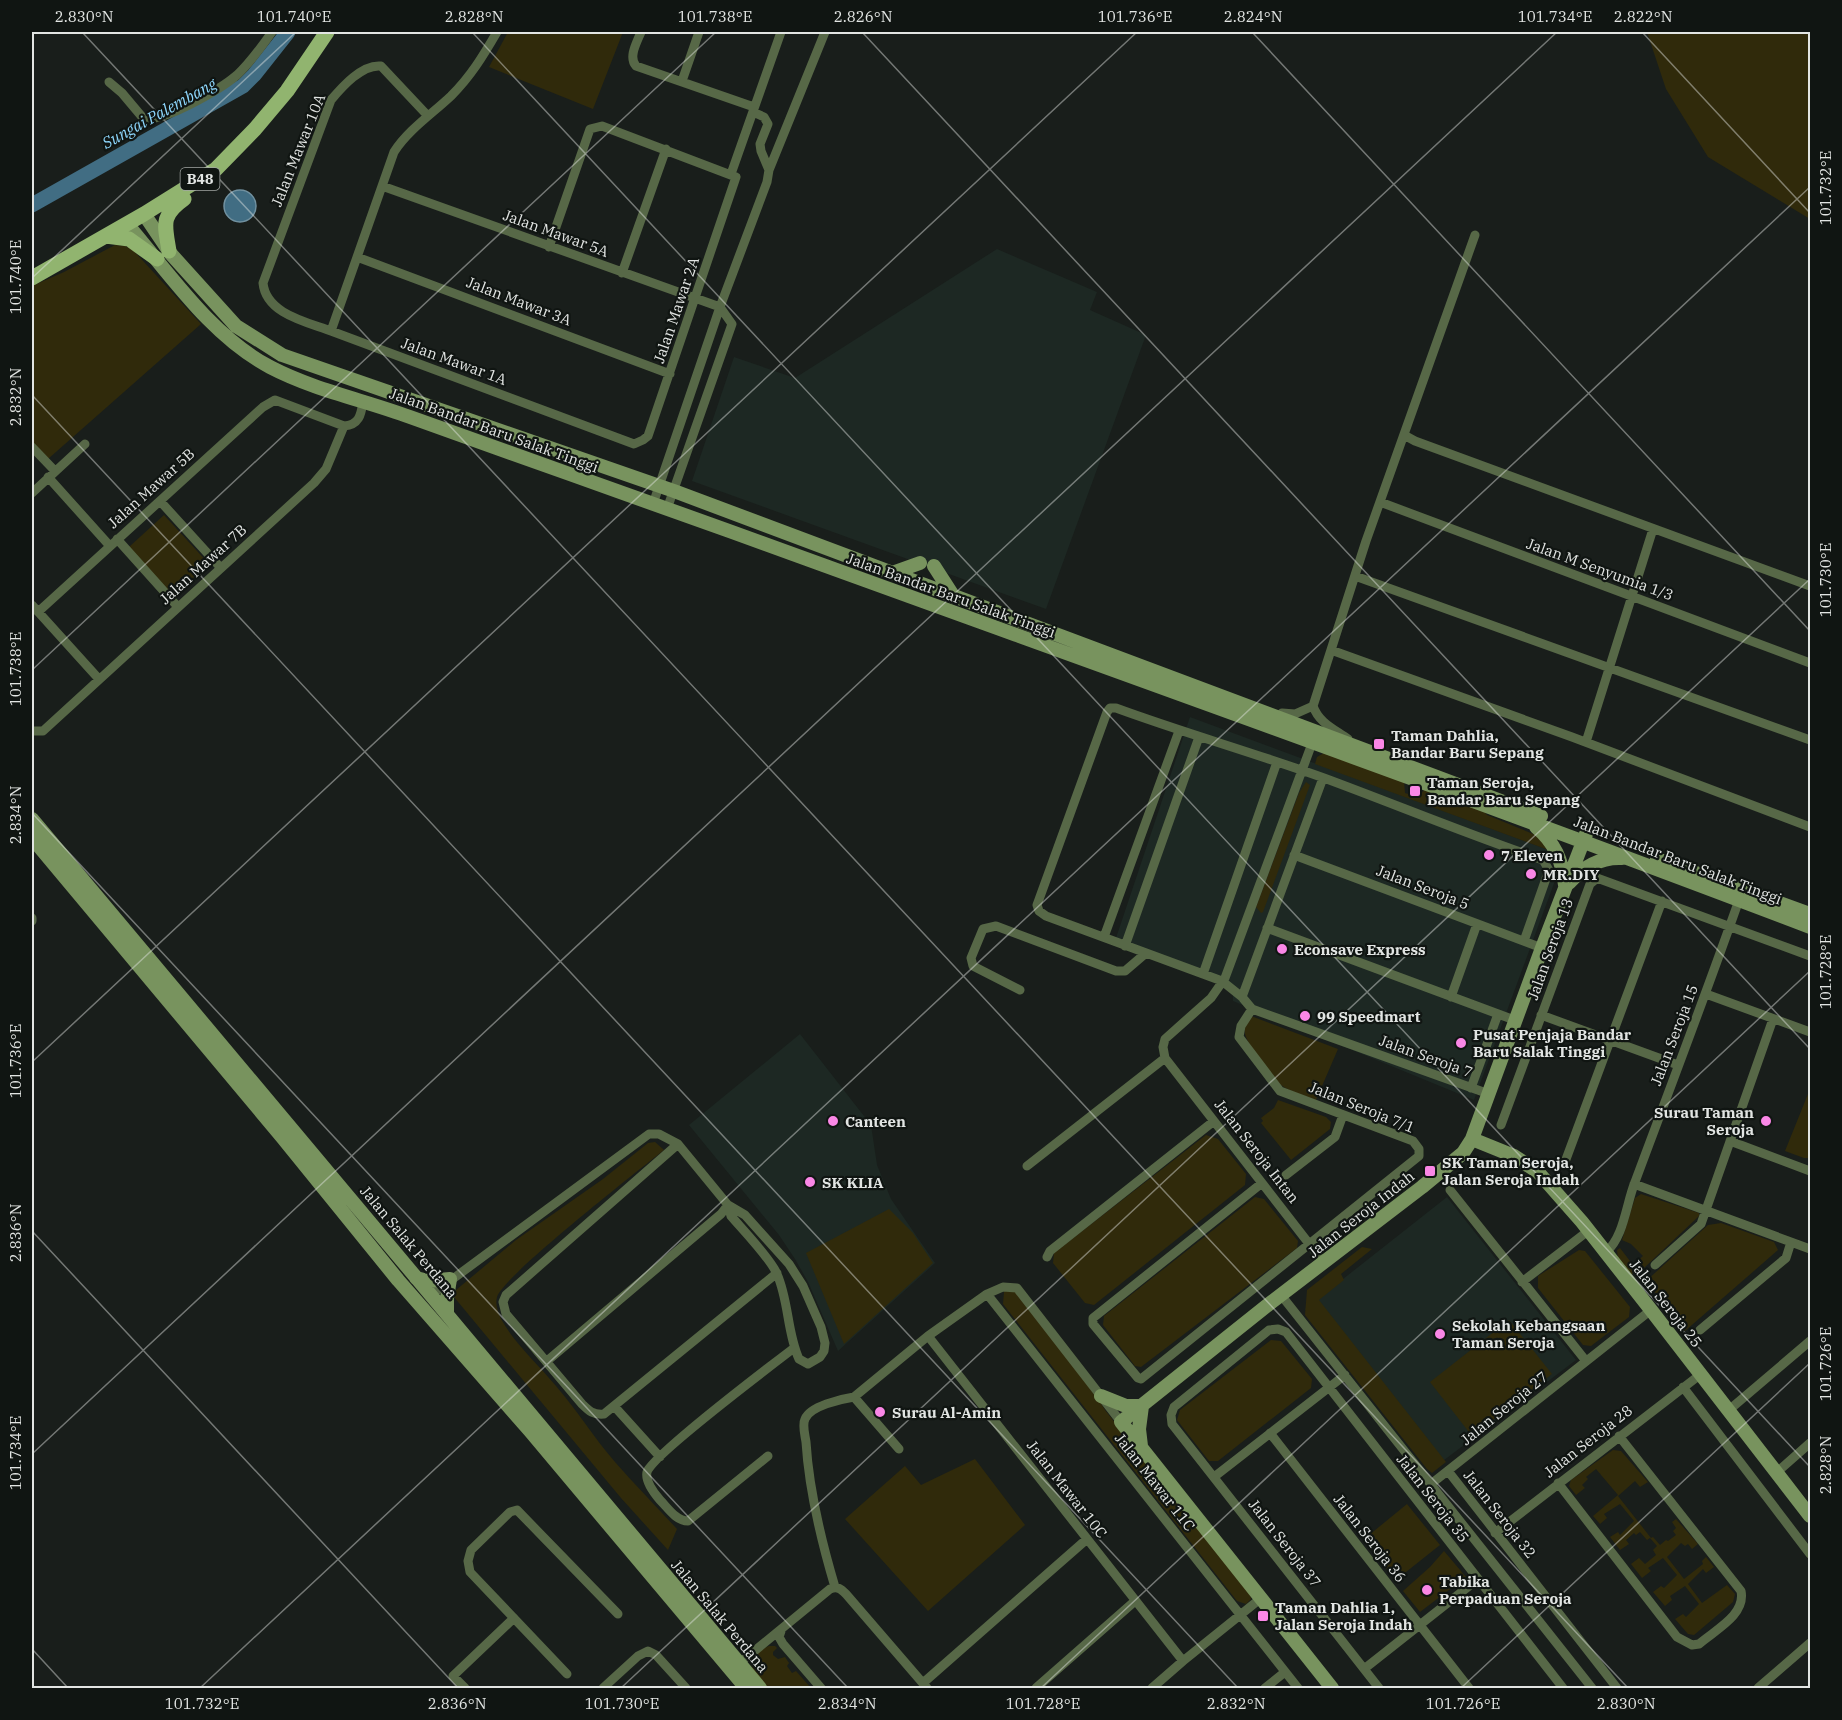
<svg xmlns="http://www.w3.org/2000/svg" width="1842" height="1720" font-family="'IBM Plex Serif',serif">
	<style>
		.built { fill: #1d2823 }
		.green { fill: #302a0b }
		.water { fill: #416d83; stroke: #7191a0; stroke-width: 1.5 }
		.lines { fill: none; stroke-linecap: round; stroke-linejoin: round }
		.river { stroke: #416d83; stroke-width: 15 }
		.street { stroke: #576847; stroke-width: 9 }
		.secondary { stroke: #78935e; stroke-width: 14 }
		.primary { stroke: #91b46f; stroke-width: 15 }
		.ticks { fill: none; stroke: #e2e5e3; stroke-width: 1.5; stroke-opacity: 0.45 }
		.poi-dot { fill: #fa87e6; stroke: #101512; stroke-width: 2 }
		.labels { text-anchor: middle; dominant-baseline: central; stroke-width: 4.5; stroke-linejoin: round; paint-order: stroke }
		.shield { fill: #101512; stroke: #a3a7a4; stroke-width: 1.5 }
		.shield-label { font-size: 14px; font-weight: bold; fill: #e2e5e3 }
		.street-label { font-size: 15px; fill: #e2e5e3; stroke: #101512 }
		.poi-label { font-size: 15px; font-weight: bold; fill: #e2e5e3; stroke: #101512; text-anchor: start }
		.water-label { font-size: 16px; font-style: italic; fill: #8dd6fc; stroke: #101512 }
		.neatline { fill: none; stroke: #e2e5e3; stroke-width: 2 }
		.ticks-label { font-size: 15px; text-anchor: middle; fill: #e2e5e3 }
	</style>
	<rect width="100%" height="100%" fill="#191e1b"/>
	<path class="built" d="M997 249 1097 292 1090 310 1146 335 1046 609 692 481 734 357 795 378Z
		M1190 717 1546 849 1556 878 1474 1100 1233 1001V985L1116 938Z
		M800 1034 871 1125 877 1165 891 1199 935 1263 838 1351 808 1282 795 1259 779 1235 689 1125Z
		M1447 1197 1576 1360 1431 1470 1305 1309Z"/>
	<path class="green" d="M508 32H623L593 109 489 67Z
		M1647 32H1810V219L1708 157 1666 89Z
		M115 245 125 246 133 250 201 324 48 459 32 441V286L64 272Z
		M164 515 209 564 173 597 129 547Z
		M1324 753 1404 781 1405 793 1418 797 1425 789 1482 809 1487 815 1538 836 1554 852 1315 764 1317 757Z
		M1306 782 1310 785 1307 793 1263 912 1261 913 1256 907 1299 793Z
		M1251 1016 1338 1049 1316 1100C1306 1096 1290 1092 1281 1085 1272 1076 1248 1046 1245 1034 1244 1027 1247 1022 1251 1016Z
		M1810 1089V1158H1804L1785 1151Z
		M1278 1100 1326 1117 1331 1122 1330 1129 1291 1160 1261 1123 1263 1121 1261 1118 1274 1108Z
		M1206 1135 1218 1139 1246 1174 1245 1185 1094 1305 1085 1303 1053 1263 1054 1253Z
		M655 1142 664 1150C639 1170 502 1277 497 1297 495 1305 498 1312 501 1319 515 1344 538 1364 556 1386 577 1410 594 1438 615 1462 635 1485 656 1506 677 1529L668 1550 621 1498 454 1297 456 1290 516 1240 603 1179 648 1143Z
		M1641 1194 1699 1213V1216L1644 1268 1630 1275 1618 1259 1617 1250 1620 1248 1633 1265 1643 1256 1631 1244 1622 1240 1635 1198Z
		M1255 1197 1264 1199 1298 1241 1297 1248 1141 1367 1135 1366 1103 1325 1104 1316Z
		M889 1209 913 1233 933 1263 844 1344 806 1253Z
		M1721 1223 1774 1242 1778 1250 1685 1331 1646 1281 1708 1225Z
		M1362 1247 1372 1249 1341 1274 1344 1280 1319 1300 1446 1462 1432 1473 1427 1469 1305 1315 1307 1290Z
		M1579 1250 1585 1251 1630 1307 1629 1317 1591 1346 1583 1345 1538 1288V1276Z
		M1007 1289H1012L1018 1294 1099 1400 1105 1410 1250 1594 1251 1599 1246 1604 1237 1601 1003 1304 1004 1292Z
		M1509 1320 1552 1374 1472 1436 1430 1382Z
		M1271 1340 1281 1341 1312 1379 1311 1388 1218 1461H1209L1177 1420 1180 1410Z
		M1613 1450 1621 1451 1648 1482 1640 1487 1635 1481 1618 1496 1651 1538 1653 1537 1660 1545 1666 1540 1668 1541 1676 1535 1673 1531 1676 1528 1672 1522 1676 1519 1698 1544 1692 1549 1688 1544 1685 1546 1681 1543 1667 1557 1684 1579 1703 1564 1702 1561 1706 1557 1714 1567 1706 1573 1703 1569 1688 1584 1702 1603 1727 1585 1735 1594 1733 1602 1694 1635 1688 1634 1675 1619 1683 1614 1686 1617 1699 1604 1685 1586 1670 1596 1672 1600 1665 1606 1653 1592 1661 1586 1664 1588 1677 1575 1663 1558 1648 1568 1651 1571 1642 1578 1631 1564 1639 1558 1645 1564 1656 1555 1653 1550 1657 1546 1650 1538 1647 1540 1640 1532 1636 1535 1634 1533 1626 1540 1629 1544 1620 1550 1610 1537 1618 1532 1620 1535 1634 1521 1620 1504 1604 1514 1607 1518 1600 1524 1593 1516 1618 1495 1596 1469 1586 1477 1588 1479 1582 1485 1585 1488 1576 1495 1569 1486 1571 1480Z
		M975 1459 1025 1525 928 1611 845 1519 905 1466 921 1485Z
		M1407 1504 1440 1545 1396 1580 1363 1540Z
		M1444 1551 1466 1577 1420 1612 1403 1591 1430 1567Z
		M769 1646H775L777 1648 773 1652V1655L778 1659 785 1657 789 1663 787 1666 792 1673 796 1671 811 1688H767L753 1671 750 1661 760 1650Z"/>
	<path class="water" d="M224 206a16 16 0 1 1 32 0a16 16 0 1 1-32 0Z"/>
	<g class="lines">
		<path class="river" d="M32 205 243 86 254 75 288 32"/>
		<path class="street" d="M641 32C637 42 628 57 636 66L754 107
			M682 81 699 32
			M109 82 122 93 143 118C162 124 222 88 237 75 251 62 262 46 272 32
			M428 116 381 66C362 64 342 87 331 100L263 283C266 314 307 322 331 331L634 444 643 440 648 436 736 177 602 126 590 129 549 247
			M769 170 825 32
			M731 174 781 32
			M382 186 720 307
			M357 257 670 374
			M622 273 666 149
			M331 331 394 152C408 130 432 114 451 96 471 76 483 56 497 32
			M344 426C359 425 361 415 363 402
			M1404 435 1415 441 1810 586
			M32 447 55 471
			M48 477 109 545
			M32 493 85 444
			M160 501 220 567
			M1380 502 1810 663
			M653 504 720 307 767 182 769 170 761 151 760 144 768 124 764 117 753 112
			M667 509 732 324 720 307
			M117 539 178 607
			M1355 576 1810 740
			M32 605 98 678
			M1331 650 1572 737 1810 827
			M1282 713 1295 714 1313 706
			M32 731H43L314 483 326 469 344 426 275 400 263 407 38 612
			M1314 738 1225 978 1211 998 1165 1039 1163 1047 1165 1058 1324 1263
			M1348 739C1334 729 1319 723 1313 706L1366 541 1475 235
			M1586 742 1653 529
			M1294 855 1542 948
			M32 918V921
			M1267 928 1517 1021
			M1104 937 1179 731
			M1125 946 1199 737
			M1203 974 1277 762
			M1020 990 973 966 971 958 983 929 996 926 1116 971H1125L1146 953
			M1706 994 1810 1032
			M1242 997 1323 778
			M1451 997 1477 924
			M1252 1009 1241 1026 1239 1037 1280 1091 1413 1141 1419 1149V1156L1141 1379 1138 1378 1093 1324V1318L1262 1183
			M1541 1015 1678 1065
			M1471 1088 1498 1014
			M1489 1094 1252 1009 1242 997 1222 981 1046 916 1039 911 1037 905 1107 712 1110 708H1116C1184 733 1255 753 1324 778 1397 805 1469 835 1543 860L1549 870 1524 941
			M1501 1125 1590 884 1597 878 1810 956
			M1730 1141 1810 1171
			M678 1144 506 1295 503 1302 506 1314 582 1404C589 1411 593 1415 604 1414L777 1273
			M1565 1162 1662 901
			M1027 1166 1165 1058
			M1286 1175 1335 1137 1343 1115
			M1634 1184 1810 1249
			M1450 1190 1586 1361
			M1606 1252C1624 1237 1626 1204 1635 1182 1670 1088 1706 994 1739 900
			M1047 1257 1050 1251 1214 1121
			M1655 1265 1701 1224 1773 1019
			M1522 1282 1588 1231
			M987 1294 1298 1688
			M431 1295 649 1134H659L678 1144 728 1205 745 1215 789 1264 803 1286 821 1327 825 1343 824 1351 820 1357 808 1364 799 1359C787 1333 789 1301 777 1274 771 1259 743 1230 731 1216L728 1205
			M1281 1295 1592 1688
			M1700 1330 1786 1258 1791 1242
			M928 1336 1183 1661
			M547 1361 721 1214 728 1205
			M1683 1387 1810 1554
			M614 1406 660 1457
			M1729 1410 1810 1341
			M1270 1433 1469 1688
			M899 1449 854 1397 928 1336 987 1294 1003 1287 1017 1288 1121 1422
			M768 1456 688 1521C676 1521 668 1508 660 1500 654 1493 645 1481 647 1472 652 1456 773 1364 794 1348
			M1448 1471 1617 1688
			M1777 1472 1810 1443
			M1214 1477 1345 1375
			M1558 1483 1677 1637 1692 1645 1699 1644C1715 1630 1746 1615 1741 1591L1619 1436
			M1431 1484 1651 1310
			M1495 1533 1701 1374
			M835 1587C821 1540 809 1491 806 1442 805 1435 802 1425 805 1419 810 1406 841 1399 854 1397
			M781 1631 779 1637 783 1644 821 1688
			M736 1666 830 1589C838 1586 841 1589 846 1594L927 1688
			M1364 1669 1478 1579
			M567 1674 470 1572 468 1561 471 1550 510 1512 517 1510 618 1614
			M923 1683 1087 1539
			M465 1688 453 1676 514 1618
			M603 1688 638 1656 648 1651 656 1655 686 1688
			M1036 1688 1135 1601
			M1152 1688 1183 1661 1260 1599
			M1265 1688 1285 1672
			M1379 1688 1172 1424 1171 1415 1174 1407 1269 1330 1278 1329 1286 1332 1563 1688
			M1758 1688 1810 1643"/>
		<path class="secondary" d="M144 214 171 254 236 326 282 355 674 491 1541 816
			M127 224C170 274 211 336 270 367 314 390 364 400 410 417 517 455 625 494 732 532 1092 663 1453 791 1810 927
			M934 566 954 597
			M892 573 920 563
			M32 819 760 1688
			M1536 827C1555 843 1562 860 1565 885
			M32 838 282 1137 398 1280 530 1431 746 1688
			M1657 859 1810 914
			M1569 883C1583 867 1601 857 1622 858
			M1472 1139 1514 1156 1538 1172 1582 1222 1651 1310 1810 1516
			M416 1278 428 1281 450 1279 447 1298V1314
			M1101 1396 1126 1406H1142L1139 1429 1141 1446
			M1332 1688 1121 1422 1269 1304 1422 1187 1463 1153 1472 1139 1542 948 1586 834"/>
		<path class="primary" d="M106 236 129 239 157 259
			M169 251C165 225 160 216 184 199
			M32 278 144 214 216 169 255 129 287 91 327 32"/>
	</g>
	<path class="ticks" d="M82 32 1628 1688M472 32 1810 1467M862 32 1810 1049M1252 32 1810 631M1642 32 1810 213M32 278 296 32M32 395 1238 1688M32 670 716 32M32 813 848 1688M32 1062 1137 32M32 1231 458 1688M32 1454 1557 32M32 1649 68 1688M200 1688 1810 187M621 1688 1810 579M1041 1688 1810 971M1461 1688 1810 1363"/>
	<g class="poi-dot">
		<rect x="1373" y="738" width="12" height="12" rx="3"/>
		<rect x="1409" y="785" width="12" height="12" rx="3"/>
		<circle cx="1489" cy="855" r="6"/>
		<circle cx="1531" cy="874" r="6"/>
		<circle cx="1282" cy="949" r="6"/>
		<circle cx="1305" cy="1016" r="6"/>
		<circle cx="1461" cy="1043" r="6"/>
		<circle cx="833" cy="1121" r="6"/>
		<circle cx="1766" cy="1121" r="6"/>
		<rect x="1424" y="1165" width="12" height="12" rx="3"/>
		<circle cx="810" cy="1182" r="6"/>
		<circle cx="1440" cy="1334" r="6"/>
		<circle cx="880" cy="1412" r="6"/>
		<circle cx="1427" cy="1590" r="6"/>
		<rect x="1257" y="1610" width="12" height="12" rx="3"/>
	</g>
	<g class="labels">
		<rect class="shield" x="180.5" y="168" width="39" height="22" rx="4.5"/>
		<g class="shield-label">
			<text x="200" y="179">B48</text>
		</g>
		<g class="street-label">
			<text transform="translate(298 150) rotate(-68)">Jalan Mawar 10A</text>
			<text transform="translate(556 233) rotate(20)">Jalan Mawar 5A</text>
			<text transform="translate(519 301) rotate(21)">Jalan Mawar 3A</text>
			<text transform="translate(676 310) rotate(-71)">Jalan Mawar 2A</text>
			<text transform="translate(454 361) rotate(20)">Jalan Mawar 1A</text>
			<text transform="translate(494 430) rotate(20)">Jalan Bandar Baru Salak Tinggi</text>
			<text transform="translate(151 488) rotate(-42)">Jalan Mawar 5B</text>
			<text transform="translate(203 564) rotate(-42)">Jalan Mawar 7B</text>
			<text transform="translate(1600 569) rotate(20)">Jalan M Senyumia 1/3</text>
			<text transform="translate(951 595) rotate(20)">Jalan Bandar Baru Salak Tinggi</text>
			<text transform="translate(1678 860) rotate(21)">Jalan Bandar Baru Salak Tinggi</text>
			<text transform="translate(1423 887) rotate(21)">Jalan Seroja 5</text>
			<text transform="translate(1550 949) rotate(-70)">Jalan Seroja 13</text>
			<text transform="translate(1674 1035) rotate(-69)">Jalan Seroja 15</text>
			<text transform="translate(1426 1056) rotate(20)">Jalan Seroja 7</text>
			<text transform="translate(1362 1107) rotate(22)">Jalan Seroja 7/1</text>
			<text transform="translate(1257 1151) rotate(52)">Jalan Seroja Intan</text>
			<text transform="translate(1361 1214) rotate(-38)">Jalan Seroja Indah</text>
			<text transform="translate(409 1242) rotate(50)">Jalan Salak Perdana</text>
			<text transform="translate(1666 1303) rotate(52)">Jalan Seroja 25</text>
			<text transform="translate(1504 1408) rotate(-39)">Jalan Seroja 27</text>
			<text transform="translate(1588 1441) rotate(-38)">Jalan Seroja 28</text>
			<text transform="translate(1155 1482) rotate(52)">Jalan Mawar 11C</text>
			<text transform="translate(1067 1489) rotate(52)">Jalan Mawar 10C</text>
			<text transform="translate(1433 1498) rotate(52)">Jalan Seroja 35</text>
			<text transform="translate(1500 1514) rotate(52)">Jalan Seroja 32</text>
			<text transform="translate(1370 1538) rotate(52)">Jalan Seroja 36</text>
			<text transform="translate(1285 1543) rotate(52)">Jalan Seroja 37</text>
			<text transform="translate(720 1616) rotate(50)">Jalan Salak Perdana</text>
		</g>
		<g class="poi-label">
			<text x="1391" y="735">Taman Dahlia,<tspan x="1391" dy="17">Bandar Baru Sepang</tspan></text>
			<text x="1427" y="782">Taman Seroja,<tspan x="1427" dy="17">Bandar Baru Sepang</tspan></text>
			<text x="1501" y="855">7 Eleven</text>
			<text x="1543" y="874">MR.DIY</text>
			<text x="1294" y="949">Econsave Express</text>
			<text x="1317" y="1016">99 Speedmart</text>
			<text x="1473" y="1034">Pusat Penjaja Bandar<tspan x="1473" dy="17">Baru Salak Tinggi</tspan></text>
			<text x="1754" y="1112" text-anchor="end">Surau Taman<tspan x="1754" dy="17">Seroja</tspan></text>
			<text x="845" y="1121">Canteen</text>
			<text x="1442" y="1162">SK Taman Seroja,<tspan x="1442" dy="17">Jalan Seroja Indah</tspan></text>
			<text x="822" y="1182">SK KLIA</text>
			<text x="1452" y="1325">Sekolah Kebangsaan<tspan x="1452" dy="17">Taman Seroja</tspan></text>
			<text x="892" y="1412">Surau Al-Amin</text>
			<text x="1439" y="1581">Tabika<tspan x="1439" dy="17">Perpaduan Seroja</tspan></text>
			<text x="1275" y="1607">Taman Dahlia 1,<tspan x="1275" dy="17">Jalan Seroja Indah</tspan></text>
		</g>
		<g class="water-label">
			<text transform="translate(159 113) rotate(-29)">Sungai Palembang</text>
		</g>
	</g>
	<rect width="1842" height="1720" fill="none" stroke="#101512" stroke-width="66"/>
	<rect x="33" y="33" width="1776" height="1654" class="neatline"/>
	<g class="ticks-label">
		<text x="84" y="22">2.830°N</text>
		<text x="294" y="22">101.740°E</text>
		<text x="474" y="22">2.828°N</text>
		<text x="715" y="22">101.738°E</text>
		<text x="863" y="22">2.826°N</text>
		<text x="1135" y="22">101.736°E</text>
		<text x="1253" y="22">2.824°N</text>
		<text x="1555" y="22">101.734°E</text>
		<text x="1643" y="22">2.822°N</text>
		<text transform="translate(1826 188) rotate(-90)" y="5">101.732°E</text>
		<text transform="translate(16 277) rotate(-90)" y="5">101.740°E</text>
		<text transform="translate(16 397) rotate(-90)" y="5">2.832°N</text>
		<text transform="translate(1826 580) rotate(-90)" y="5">101.730°E</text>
		<text transform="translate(16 669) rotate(-90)" y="5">101.738°E</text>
		<text transform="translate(16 815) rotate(-90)" y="5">2.834°N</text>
		<text transform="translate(1826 972) rotate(-90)" y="5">101.728°E</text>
		<text transform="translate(16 1061) rotate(-90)" y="5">101.736°E</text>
		<text transform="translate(16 1233) rotate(-90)" y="5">2.836°N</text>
		<text transform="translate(1826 1364) rotate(-90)" y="5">101.726°E</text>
		<text transform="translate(16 1453) rotate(-90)" y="5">101.734°E</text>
		<text transform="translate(1826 1465) rotate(-90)" y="5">2.828°N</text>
		<text x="202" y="1709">101.732°E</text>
		<text x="457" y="1709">2.836°N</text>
		<text x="622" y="1709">101.730°E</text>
		<text x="847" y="1709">2.834°N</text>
		<text x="1043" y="1709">101.728°E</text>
		<text x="1236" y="1709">2.832°N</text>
		<text x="1463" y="1709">101.726°E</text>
		<text x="1626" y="1709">2.830°N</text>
	</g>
</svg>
